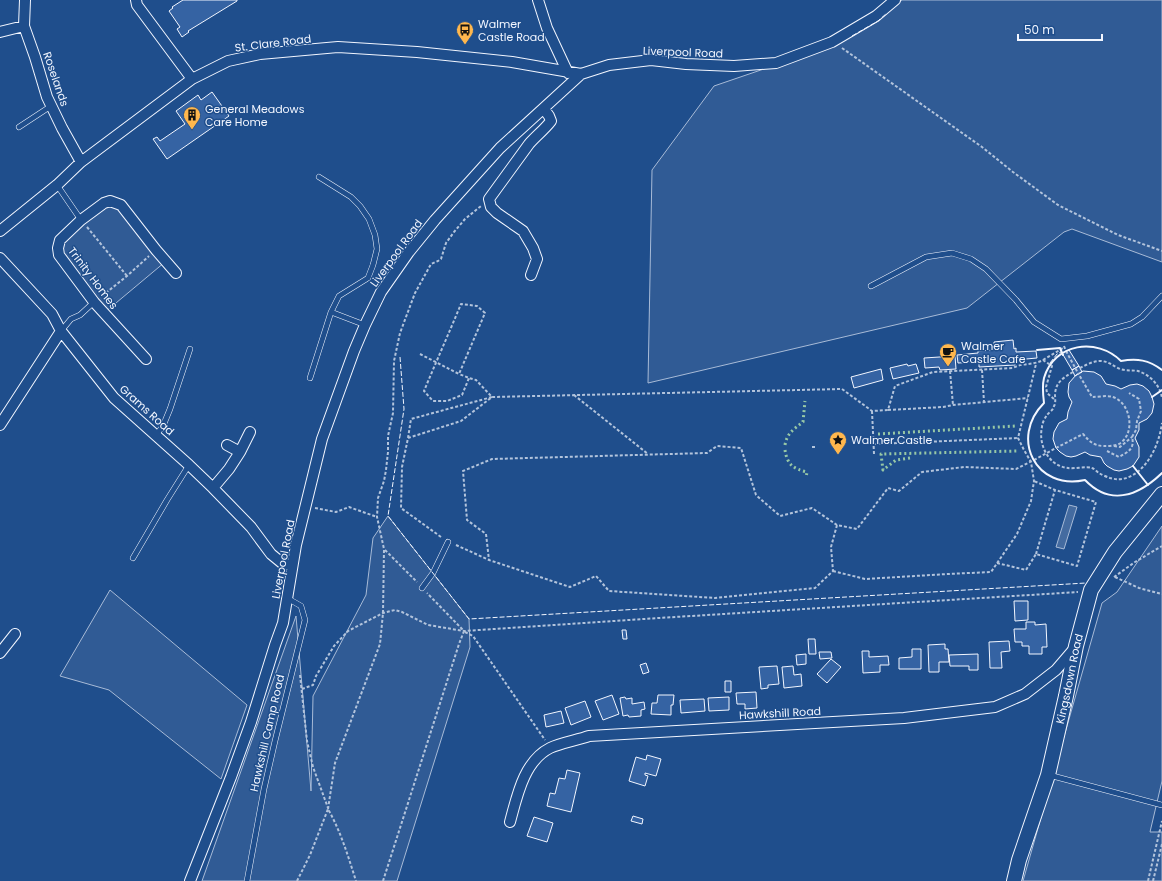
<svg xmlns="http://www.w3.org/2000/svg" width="1162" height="881" font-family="Poppins,sans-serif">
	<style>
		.green { fill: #305b95; stroke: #a8bbd7 }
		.water { fill: #446ba0; stroke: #a8bbd7 }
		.building { fill: #3563a3; stroke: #f2f6ff }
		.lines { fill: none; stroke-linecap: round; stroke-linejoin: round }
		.lane-casing { stroke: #f2f6ff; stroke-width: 6 }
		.street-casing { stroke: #f2f6ff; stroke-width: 12 }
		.secondary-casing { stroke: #f2f6ff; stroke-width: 16 }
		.path { stroke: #b3c4dc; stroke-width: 2; stroke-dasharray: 3 2; stroke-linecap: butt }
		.lane { stroke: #1f4e8c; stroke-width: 5 }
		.street { stroke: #1f4e8c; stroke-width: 10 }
		.secondary { stroke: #1f4e8c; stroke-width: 14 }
		.path-bridge { stroke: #b3c4dc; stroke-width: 2; stroke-dasharray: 3 2; stroke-linecap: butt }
		.hedge { stroke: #97c8a6; stroke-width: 3; stroke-dasharray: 2 3; stroke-linecap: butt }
		.fence { stroke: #f2f6ff; stroke-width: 1; stroke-dasharray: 5 2; stroke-linecap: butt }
		.wall { stroke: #f2f6ff; stroke-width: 2 }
		.labels { text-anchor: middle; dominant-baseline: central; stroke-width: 3; stroke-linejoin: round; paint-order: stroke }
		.poi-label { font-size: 11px; fill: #f2f6ff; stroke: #1f4e8c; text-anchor: start }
		.street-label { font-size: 11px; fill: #f2f6ff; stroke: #1f4e8c }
	</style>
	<rect width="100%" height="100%" fill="#1f4e8c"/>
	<path class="green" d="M902 0H1162V262L1072 229 1064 232 967 308 648 383 652 170 714 86 837 44 878 21Z
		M104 203 121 205 165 262 104 313 59 255 60 240Z
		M388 516 469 619 470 647 397 881H202L296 616 311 791 313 696 366 595 373 538Z
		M1162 526V781L1150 832H1162V881H1023L1102 603 1117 592Z
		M110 590 247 705 221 779 109 690 60 676Z"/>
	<path class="water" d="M1069 505 1077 507 1064 549 1056 547Z"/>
	<path class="building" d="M183 0H237V1L188 31 189 32 182 37 177 29 180 27 169 11 173 8 172 7Z
		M212 92 229 116 167 159 153 139 157 137 160 141 185 124 176 111 198 95 201 100Z
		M1013 340 1014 349 1016 348V352L1036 351 1037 358 1015 360V365L979 367V362L958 363 957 355 978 353V351L994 350V342Z
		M1069 350 1079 366 1072 370 1062 353Z
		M955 356 956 369 940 370 939 367 925 368 924 358Z
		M907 364 908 366 916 364 919 373 893 379 890 368Z
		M1079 366 1082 372 1075 376 1072 370Z
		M881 369 883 380 854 388 851 377Z
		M1083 371 1094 372 1101 376 1106 384 1115 386 1121 389 1130 385 1137 384 1143 386 1149 391 1152 397 1154 404 1152 413 1147 419 1139 423V430L1135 438 1139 447V457L1133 466 1127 469 1119 471 1114 470 1107 466 1104 463 1101 457 1090 455 1085 452 1076 456 1071 457 1066 456 1060 452 1056 448 1053 439 1054 432 1059 423 1067 419 1068 412 1072 402 1069 397 1068 392 1069 383 1076 375Z
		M1014 601H1028V620L1015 621Z
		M1026 622H1035V625L1046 624 1047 647H1042V654H1029V646H1022V642H1015L1014 629H1026Z
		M622 630H626L627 639H623Z
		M808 639H815L816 654H809Z
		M1009 641 1010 651 1001 652 1002 668H990L989 642Z
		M945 644V649H948L949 662H939V672H929L928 645Z
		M912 649H921V669H899V658L912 657Z
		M862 651H869V657L888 656 889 665H880V672L863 673Z
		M819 652H831L832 658 820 659Z
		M806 654V664L797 665 796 655Z
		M978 654V670H969V666H950L949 655Z
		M831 659 841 667 827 683 817 674Z
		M646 663 649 672 643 674 640 665Z
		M777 666 779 684 768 685V688L761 689 759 667Z
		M793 666 794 675 801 674 802 686 784 688 782 667Z
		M725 681H731V692H725Z
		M756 692 757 708 745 709V704H737L736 693Z
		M612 695 619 714 603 720 595 701Z
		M658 695H674L673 705H671V715L651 714 652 703H657Z
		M625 697 626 699 632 698V704L644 702 645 709 641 710V716L629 717 628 715 623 716 620 698Z
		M729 697V710L709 711 708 698Z
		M704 699 705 711 681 713 680 700Z
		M585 701 591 717 571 725 565 708Z
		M561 711 564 723 546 727 544 715Z
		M647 755 661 759 656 776 645 773V775L648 776 645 786 629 781 636 757 646 760Z
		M567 770 580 773 571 812 547 806 550 793 555 794 559 778 565 779Z
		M633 816 643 819 642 824 631 821Z
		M534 817 553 823 547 842 527 836Z"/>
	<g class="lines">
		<g class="lane-casing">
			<path id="lane" d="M19 127 51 106
				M57 185 81 220
				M871 286 926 257 952 253 971 259 986 269 1016 300 1034 322 1061 339 1087 336 1131 324 1142 317 1162 296
				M331 312 365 325
				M61 331 71 319 80 315 94 302
				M310 378 331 312 339 296 368 278 373 265 377 249 375 235 369 219 360 206 351 197 319 177
				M156 435 163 426 170 409 190 349
				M133 558 167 500 189 465
				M422 588 433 573 448 542
				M1049 775 1162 805
				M247 881 264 789 275 741 305 620 301 606 287 598"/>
		</g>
		<g class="street-casing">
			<path id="street" d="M25 0 24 26 35 57 47 97 62 128 81 162
				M136 0 137 5 192 79
				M538 0 547 28 568 73
				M0 32 24 26
				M0 231 57 185 81 162 192 79 228 61 260 54 338 47 417 52 512 62 581 74
				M0 258 52 314 61 331 114 398 189 465 213 488 251 527 271 554 282 563 292 566
				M531 275 537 259 533 248 523 231 497 213 491 207 489 199 529 144C536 136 544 130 551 121L549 116 544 109
				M146 359 94 302 59 255 58 248 60 240 81 220 104 203 110 201 121 205 156 250 176 273
				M0 425 61 331
				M227 445 240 452
				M213 488 229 469 240 452 250 432
				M0 653 15 634
				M510 822C517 796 524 761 550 748 560 743 578 740 589 736L904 718 995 707 1025 694 1056 670 1074 649
				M190 881 231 777 251 722 275 645 283 623 296 545 322 439 354 351 365 325 381 292 409 252 435 220 500 148 581 74 609 65 651 60 686 64 734 66 776 63 832 42 876 16 895 0"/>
		</g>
		<g class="secondary-casing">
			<g id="secondary">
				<path id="s1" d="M1014 881 1019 860 1048 775 1066 696 1076 646 1091 590 1115 552 1162 494"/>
			</g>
		</g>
		<path class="path" d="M842 48 982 147 1013 172 1058 205 1118 235 1162 251
			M87 227 127 276
			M102 296 127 276 149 256
			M1064 346 1066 351
			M420 354 459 374 485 313 477 306 461 304C449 333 436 362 424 391L433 401H447L462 395 469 378
			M1043 360 1063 348
			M1080 368C1086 365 1093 361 1100 361 1108 361 1113 366 1120 369 1126 371 1132 370 1138 371 1150 375 1160 385 1162 398
			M982 370 984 402
			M950 371 953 405
			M1073 372C1063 378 1056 382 1055 394 1055 398 1056 403 1054 406 1053 411 1049 412 1047 415 1045 418 1042 423 1042 427 1038 444 1048 466 1068 468 1074 469 1087 466 1092 468 1095 469 1097 472 1099 473 1102 475 1107 477 1110 478 1134 485 1152 460 1158 440 1160 435 1161 429 1162 423
			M574 395 648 454
			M888 410 943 407 953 405 1028 398
			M872 411 874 454
			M408 438 411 419 492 397 476 380 469 378 459 374
			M874 444 1018 438
			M1114 446 1120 447 1132 437
			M812 447H816
			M1056 448 1083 434C1089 441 1094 446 1104 446 1108 446 1114 446 1119 444 1136 434 1131 403 1113 397 1107 395 1098 397 1092 397L1078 373
			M1107 451 1119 457C1128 452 1135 449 1132 437L1136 430 1137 421 1141 411 1139 399 1129 393
			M315 508 336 512 349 507 377 517
			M837 525 831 547 833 571 815 588 715 598 609 591 596 576 570 587 489 560 486 534 467 520 463 471 492 459 707 453 717 446 741 448 756 495 780 516 812 508 837 525 857 529 888 488 899 491 922 472 964 467 1016 469 1034 460
			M441 537 401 508 402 467 408 438 461 421 492 397 842 389 872 411 888 410 895 386 933 372 1013 368C1024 362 1032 366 1043 360L1052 366 1046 387 1047 393 1055 400
			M456 545 489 560
			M385 550 417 582
			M1036 554 1055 490
			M997 563 1026 570 1036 554 1077 566 1096 502 1055 490 1034 481
			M833 571 865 579 948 574 991 572 1017 534 1031 501 1034 481 1031 462 1024 450 1018 438 1036 364
			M1114 577 1135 562 1162 546
			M1115 577 1139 588 1162 594
			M465 632 473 636 545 740
			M300 675 307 741 313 767 328 808
			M302 689 313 685 316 676 334 646 348 631 383 613 395 610 402 612 428 625 464 631 659 618 1078 592
			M328 809 335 763 380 644 383 613 384 549 377 517 378 498 384 481 386 470 388 452V436L393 413 394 361 400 333 415 293 431 264 438 261 441 259 446 243 454 232 465 219 481 206
			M297 881 310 855 328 809C341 832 348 856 356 881
			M383 881 459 644 464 631 427 593
			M1148 881 1162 821
			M1153 881 1162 844"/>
		<use href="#lane" class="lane"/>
		<use href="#street" class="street"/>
		<use href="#secondary" class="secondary"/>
		<path class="path-bridge" d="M1066 351 1078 373
			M1034 460 1056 448"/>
		<path class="hedge" d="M878 434 1016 426
			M785 445C787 433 794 429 803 422L805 401
			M785 450C787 464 793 469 807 472L806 478
			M910 458 896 460 883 470 881 454 1018 451"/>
		<path class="fence" d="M852 36 878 21 887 13
			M400 357 404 409 388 516 469 619 1086 583
			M1050 363 1057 354 1061 352"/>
		<path class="wall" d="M1037 350 1060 348 1063 355
			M1162 370C1149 360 1137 358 1121 361 1097 337 1054 343 1044 378 1042 386 1043 395 1044 403 1009 438 1036 491 1085 480 1111 507 1139 495 1162 473
			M1152 397 1162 390
			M1133 466 1148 485"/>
	</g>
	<defs>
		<g id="bus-pin" transform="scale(0.9)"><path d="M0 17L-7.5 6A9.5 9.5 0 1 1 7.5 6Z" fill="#ffb74d" stroke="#1f4e8c"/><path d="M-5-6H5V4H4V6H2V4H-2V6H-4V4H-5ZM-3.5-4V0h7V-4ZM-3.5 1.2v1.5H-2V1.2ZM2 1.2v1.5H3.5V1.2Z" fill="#111"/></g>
		<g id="building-pin" transform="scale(0.9)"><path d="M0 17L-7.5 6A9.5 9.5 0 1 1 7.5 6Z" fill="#ffb74d" stroke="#1f4e8c"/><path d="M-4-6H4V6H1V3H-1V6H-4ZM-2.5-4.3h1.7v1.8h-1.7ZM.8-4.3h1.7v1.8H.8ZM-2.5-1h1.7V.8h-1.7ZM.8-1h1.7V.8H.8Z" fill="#111"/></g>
		<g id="cafe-pin" transform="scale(0.9)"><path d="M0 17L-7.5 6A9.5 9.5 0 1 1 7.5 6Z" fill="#ffb74d" stroke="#1f4e8c"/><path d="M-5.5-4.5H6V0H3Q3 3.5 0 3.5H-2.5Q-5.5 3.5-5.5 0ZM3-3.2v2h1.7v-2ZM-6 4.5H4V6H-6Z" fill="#111"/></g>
		<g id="sight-pin" transform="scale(0.9)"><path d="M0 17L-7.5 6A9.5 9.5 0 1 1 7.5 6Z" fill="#ffb74d" stroke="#1f4e8c"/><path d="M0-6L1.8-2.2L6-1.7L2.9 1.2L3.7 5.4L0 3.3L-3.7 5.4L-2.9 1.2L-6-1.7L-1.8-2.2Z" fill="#111"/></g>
	</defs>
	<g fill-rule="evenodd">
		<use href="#bus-pin" x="465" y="30"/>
		<use href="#building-pin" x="192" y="115"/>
		<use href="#cafe-pin" x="948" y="352"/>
		<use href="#sight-pin" x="838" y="440"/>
	</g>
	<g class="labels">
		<g class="poi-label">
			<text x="478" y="24">Walmer<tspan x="478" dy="13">Castle Road</tspan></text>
			<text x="205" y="109">General Meadows<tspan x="205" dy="13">Care Home</tspan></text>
			<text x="961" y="346">Walmer<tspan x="961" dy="13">Castle Cafe</tspan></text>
			<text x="851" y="440">Walmer Castle</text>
		</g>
		<g class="street-label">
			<text transform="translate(273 43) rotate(-7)">St. Clare Road</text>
			<text transform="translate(683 52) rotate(2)">Liverpool Road</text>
			<text transform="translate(56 79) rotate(71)">Roselands</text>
			<text transform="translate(396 253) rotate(-54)">Liverpool Road</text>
			<text transform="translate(93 278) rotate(53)">Trinity Homes</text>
			<text transform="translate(147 410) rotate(42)">Grams Road</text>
			<text transform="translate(283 559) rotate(-79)">Liverpool Road</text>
			<text stroke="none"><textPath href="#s1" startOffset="210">Kingsdown Road</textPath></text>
			<text transform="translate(780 713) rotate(-3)">Hawkshill Road</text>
			<text transform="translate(267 733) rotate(-77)">Hawkshill Camp Road</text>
		</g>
	</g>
	<path d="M1018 34v6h84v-6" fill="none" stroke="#f2f6ff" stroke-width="2"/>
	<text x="1024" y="34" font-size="12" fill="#f2f6ff" stroke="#1f4e8c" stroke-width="3" paint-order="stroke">50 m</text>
</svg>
